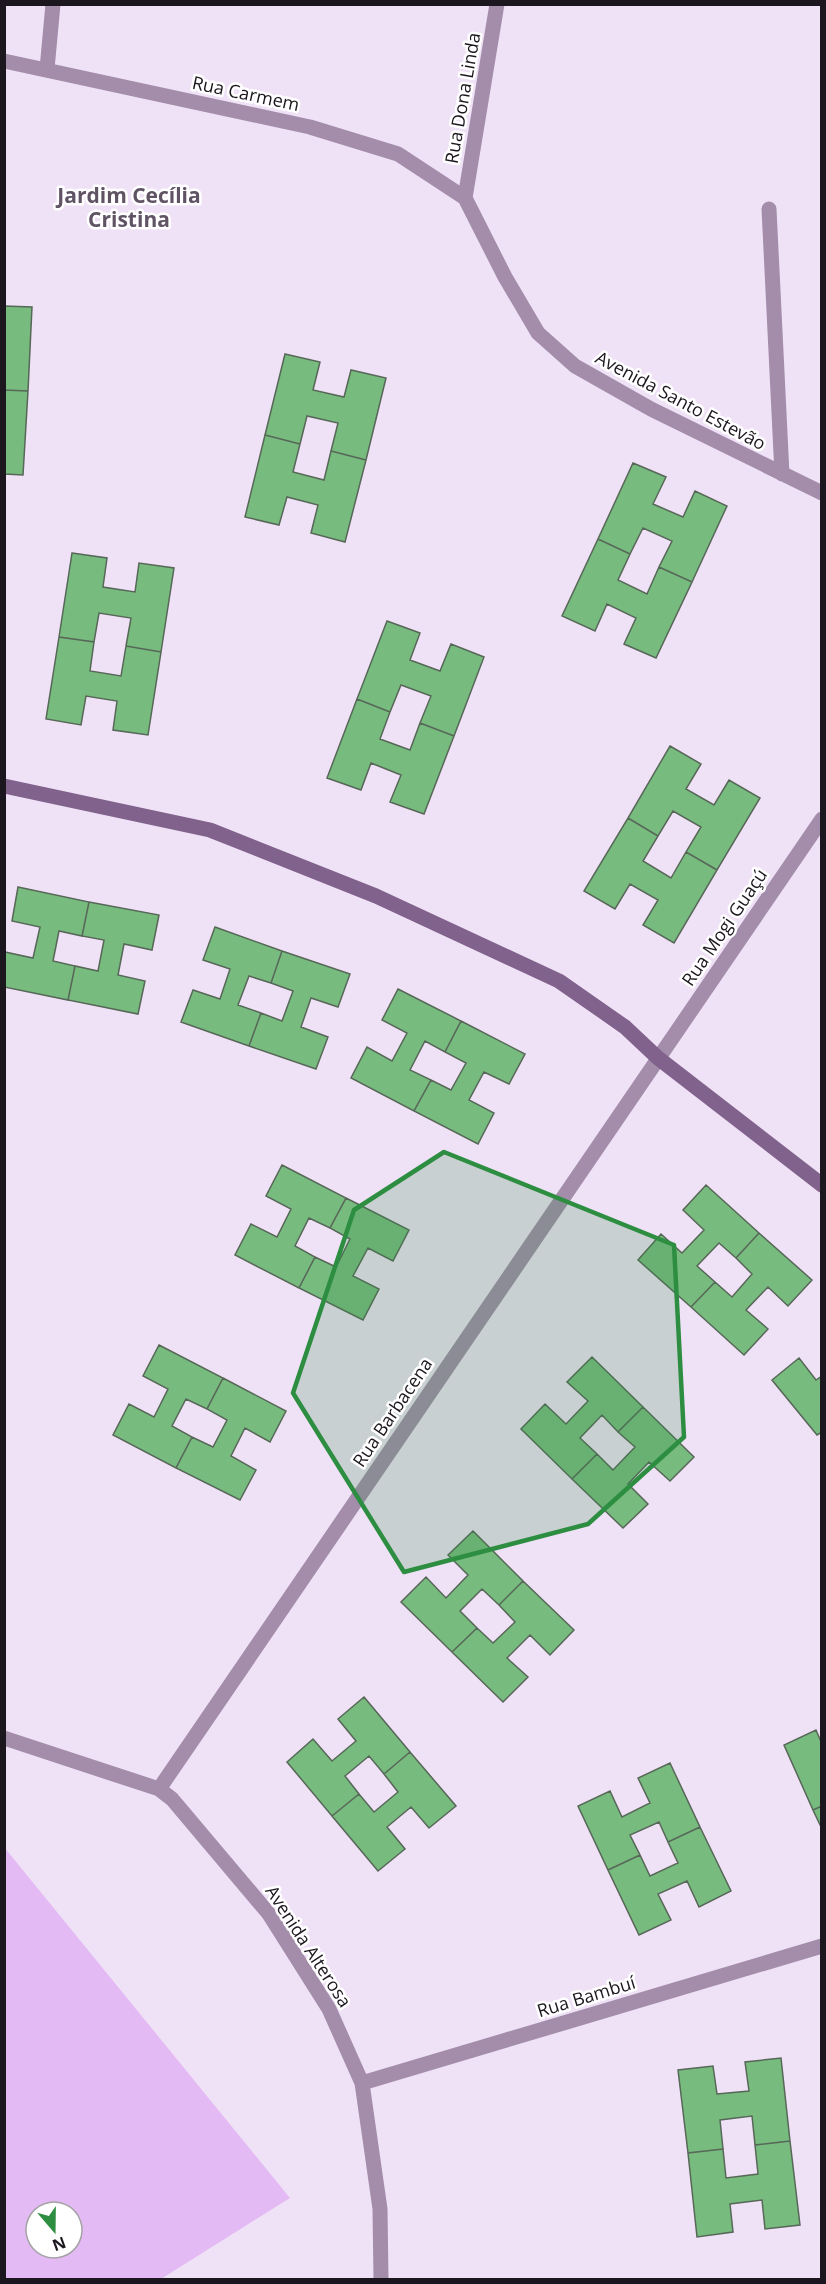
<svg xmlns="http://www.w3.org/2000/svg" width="826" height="2284" font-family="'Open Sans',sans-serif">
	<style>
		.green { fill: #e4baf4; fill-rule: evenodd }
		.building { fill: #77bb7f; stroke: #576758; stroke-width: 1.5 }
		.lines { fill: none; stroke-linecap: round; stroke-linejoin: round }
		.street { stroke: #a38dab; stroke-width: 15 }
		.secondary { stroke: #81628d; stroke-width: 15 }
		.marked { fill: #2d8e42; fill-opacity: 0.2; stroke: #2d8e42; stroke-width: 4.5; stroke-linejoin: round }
		.labels { text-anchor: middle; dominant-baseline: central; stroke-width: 5; stroke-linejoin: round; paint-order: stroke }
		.street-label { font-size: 18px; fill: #1c171e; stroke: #fff }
		.quarter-label { font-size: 21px; font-weight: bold; fill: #5f5364; stroke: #fff }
	</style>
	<rect width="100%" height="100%" fill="#f0e2f6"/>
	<path class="green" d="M4 1847 290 2198 161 2279H5ZM36 2212H72V2248H36Z"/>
	<path class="building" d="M4 306 32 307 28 391 4 390Z
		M285 354 320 362 313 390 344 397 351 370 386 378 366 460 331 451 338 423 307 416 300 444 265 435Z
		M4 390 28 391 23 475 4 474Z
		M265 435 300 444 293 472 324 480 331 451 366 460 345 542 311 533 318 505 287 497 279 525 245 517Z
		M633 463 666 477 653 504 683 517 695 491 727 506 692 582 659 567 672 541 643 528 630 554 598 539Z
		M598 539 630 554 618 580 647 594 659 567 692 582 656 658 624 644 636 618 607 604 595 631 562 616Z
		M72 553 107 558 103 587 135 592 139 563 174 568 161 652 126 646 131 618 99 613 94 642 59 637Z
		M387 621 420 633 410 660 440 671 451 644 484 657 454 736 420 723 431 696 401 685 390 712 357 699Z
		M59 637 94 642 90 671 121 676 126 646 161 652 148 735 113 730 117 701 86 696 81 725 46 719Z
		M357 699 390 712 380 739 410 750 420 723 454 736 424 814 390 802 401 775 371 763 361 790 327 778Z
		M670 746 701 764 686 789 714 805 729 780 760 798 717 870 686 852 701 827 673 811 658 836 628 818Z
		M628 818 658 836 643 861 671 878 686 852 717 870 674 943 643 925 658 900 630 884 615 909 584 891Z
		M18 887 89 902 82 936 59 931 53 961 75 966 68 1000 4 987 5 952 33 958 40 927 12 921Z
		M89 902 159 915 152 950 124 944 118 975 145 981 138 1014 68 1000 75 966 98 971 104 940 82 936Z
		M215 927 282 951 271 983 249 976 238 1005 261 1013 249 1046 181 1022 193 990 220 999 230 969 203 960Z
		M282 951 350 974 338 1007 311 998 301 1027 328 1037 316 1069 249 1046 261 1013 282 1021 293 991 271 983Z
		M398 989 461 1021 445 1052 425 1041 410 1070 431 1080 414 1111 351 1078 367 1047 392 1061 407 1033 382 1020Z
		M461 1021 525 1054 509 1084 484 1072 469 1100 494 1113 478 1144 414 1111 431 1080 451 1090 466 1063 445 1052Z
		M282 1165 346 1198 330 1228 309 1218 295 1246 315 1257 299 1288 235 1255 251 1224 277 1237 291 1209 266 1196Z
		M706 1185 759 1233 736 1258 719 1243 697 1266 715 1282 691 1307 638 1260 661 1234 682 1253 704 1230 683 1210Z
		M346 1198 409 1230 393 1261 368 1248 353 1276 379 1289 363 1320 299 1288 315 1257 336 1267 350 1239 330 1228Z
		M759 1233 812 1280 788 1306 768 1287 746 1310 768 1329 744 1355 691 1307 715 1282 732 1297 752 1274 736 1258Z
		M159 1345 223 1378 207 1409 186 1399 172 1426 192 1437 176 1468 113 1435 129 1404 154 1417 168 1389 143 1376Z
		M592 1357 643 1407 618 1432 602 1415 580 1438 597 1454 572 1479 521 1429 545 1404 566 1424 588 1401 567 1382Z
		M799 1358 816 1380 822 1376V1432L817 1435 772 1380Z
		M223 1378 286 1411 270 1442 245 1428 231 1456 256 1470 240 1500 176 1468 192 1437 213 1447 227 1420 207 1409Z
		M643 1407 694 1457 670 1481 649 1462 628 1484 648 1504 623 1528 572 1479 597 1454 613 1470 635 1447 618 1432Z
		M473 1531 523 1581 499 1605 482 1589 460 1611 477 1628 452 1652 401 1602 426 1577 446 1598 468 1575 448 1555Z
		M523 1581 574 1630 550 1655 530 1635 507 1658 528 1677 503 1702 452 1652 477 1628 493 1643 515 1622 499 1605Z
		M364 1697 410 1752 384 1774 369 1756 345 1776 359 1794 332 1816 287 1762 313 1739 332 1761 356 1741 338 1719Z
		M816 1730 822 1744V1806L813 1810 784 1745Z
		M410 1752 456 1806 429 1828 411 1807 387 1827 405 1849 378 1871 332 1816 359 1794 374 1812 398 1792 384 1774Z
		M670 1763 700 1827 668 1842 659 1822 630 1835 640 1855 608 1870 578 1806 610 1791 622 1817 650 1803 638 1778Z
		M822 1806V1829L813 1810Z
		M700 1827 731 1891 699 1907 687 1881 658 1894 671 1920 639 1935 608 1870 640 1855 650 1876 678 1863 668 1842Z
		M781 2058 790 2141 755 2145 752 2116 720 2120 723 2149 688 2153 678 2070 713 2066 717 2094 749 2091 745 2062Z
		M790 2141 800 2225 765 2229 762 2200 730 2204 733 2232 697 2237 688 2153 723 2149 726 2178 758 2174 755 2145Z"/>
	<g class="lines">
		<path class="street" d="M4 61 310 127 398 154 465 198 505 277 538 333 575 366 651 409 822 493
			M47 69 53 4
			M465 198 497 4
			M769 209 782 474
			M4 1738 159 1789 172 1799 269 1914 329 2009 362 2083 380 2209 381 2280
			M159 1789 822 819
			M362 2083 822 1946"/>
		<path class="secondary" d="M4 786 210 830 376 896 559 981 625 1027 658 1058 822 1185"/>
	</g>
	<path class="marked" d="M444 1152 674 1245 684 1437 588 1524 404 1572 293 1393 354 1210Z"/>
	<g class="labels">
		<g class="street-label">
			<text transform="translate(246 93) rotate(12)">Rua Carmem</text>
			<text transform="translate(462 98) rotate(-80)">Rua Dona Linda</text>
			<text transform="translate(681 400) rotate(28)">Avenida Santo Estevão</text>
			<text transform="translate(724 927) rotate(-56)">Rua Mogi Guaçú</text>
			<text transform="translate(392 1412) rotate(-56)">Rua Barbacena</text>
			<text transform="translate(309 1946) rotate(57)">Avenida Alterosa</text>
			<text transform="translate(586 1996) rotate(-17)">Rua Bambuí</text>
		</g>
		<g class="quarter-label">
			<text x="129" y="195">Jardim Cecília<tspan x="129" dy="24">Cristina</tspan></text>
		</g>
	</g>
	<rect width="826" height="2284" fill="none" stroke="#1c171e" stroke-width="12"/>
	<g transform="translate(54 2230) rotate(160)"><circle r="28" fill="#ffffff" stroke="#a4a2a5" stroke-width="1.5"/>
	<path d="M0-4.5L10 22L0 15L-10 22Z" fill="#2d8e42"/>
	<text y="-9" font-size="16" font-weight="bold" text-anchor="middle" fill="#1c171e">N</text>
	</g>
</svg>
